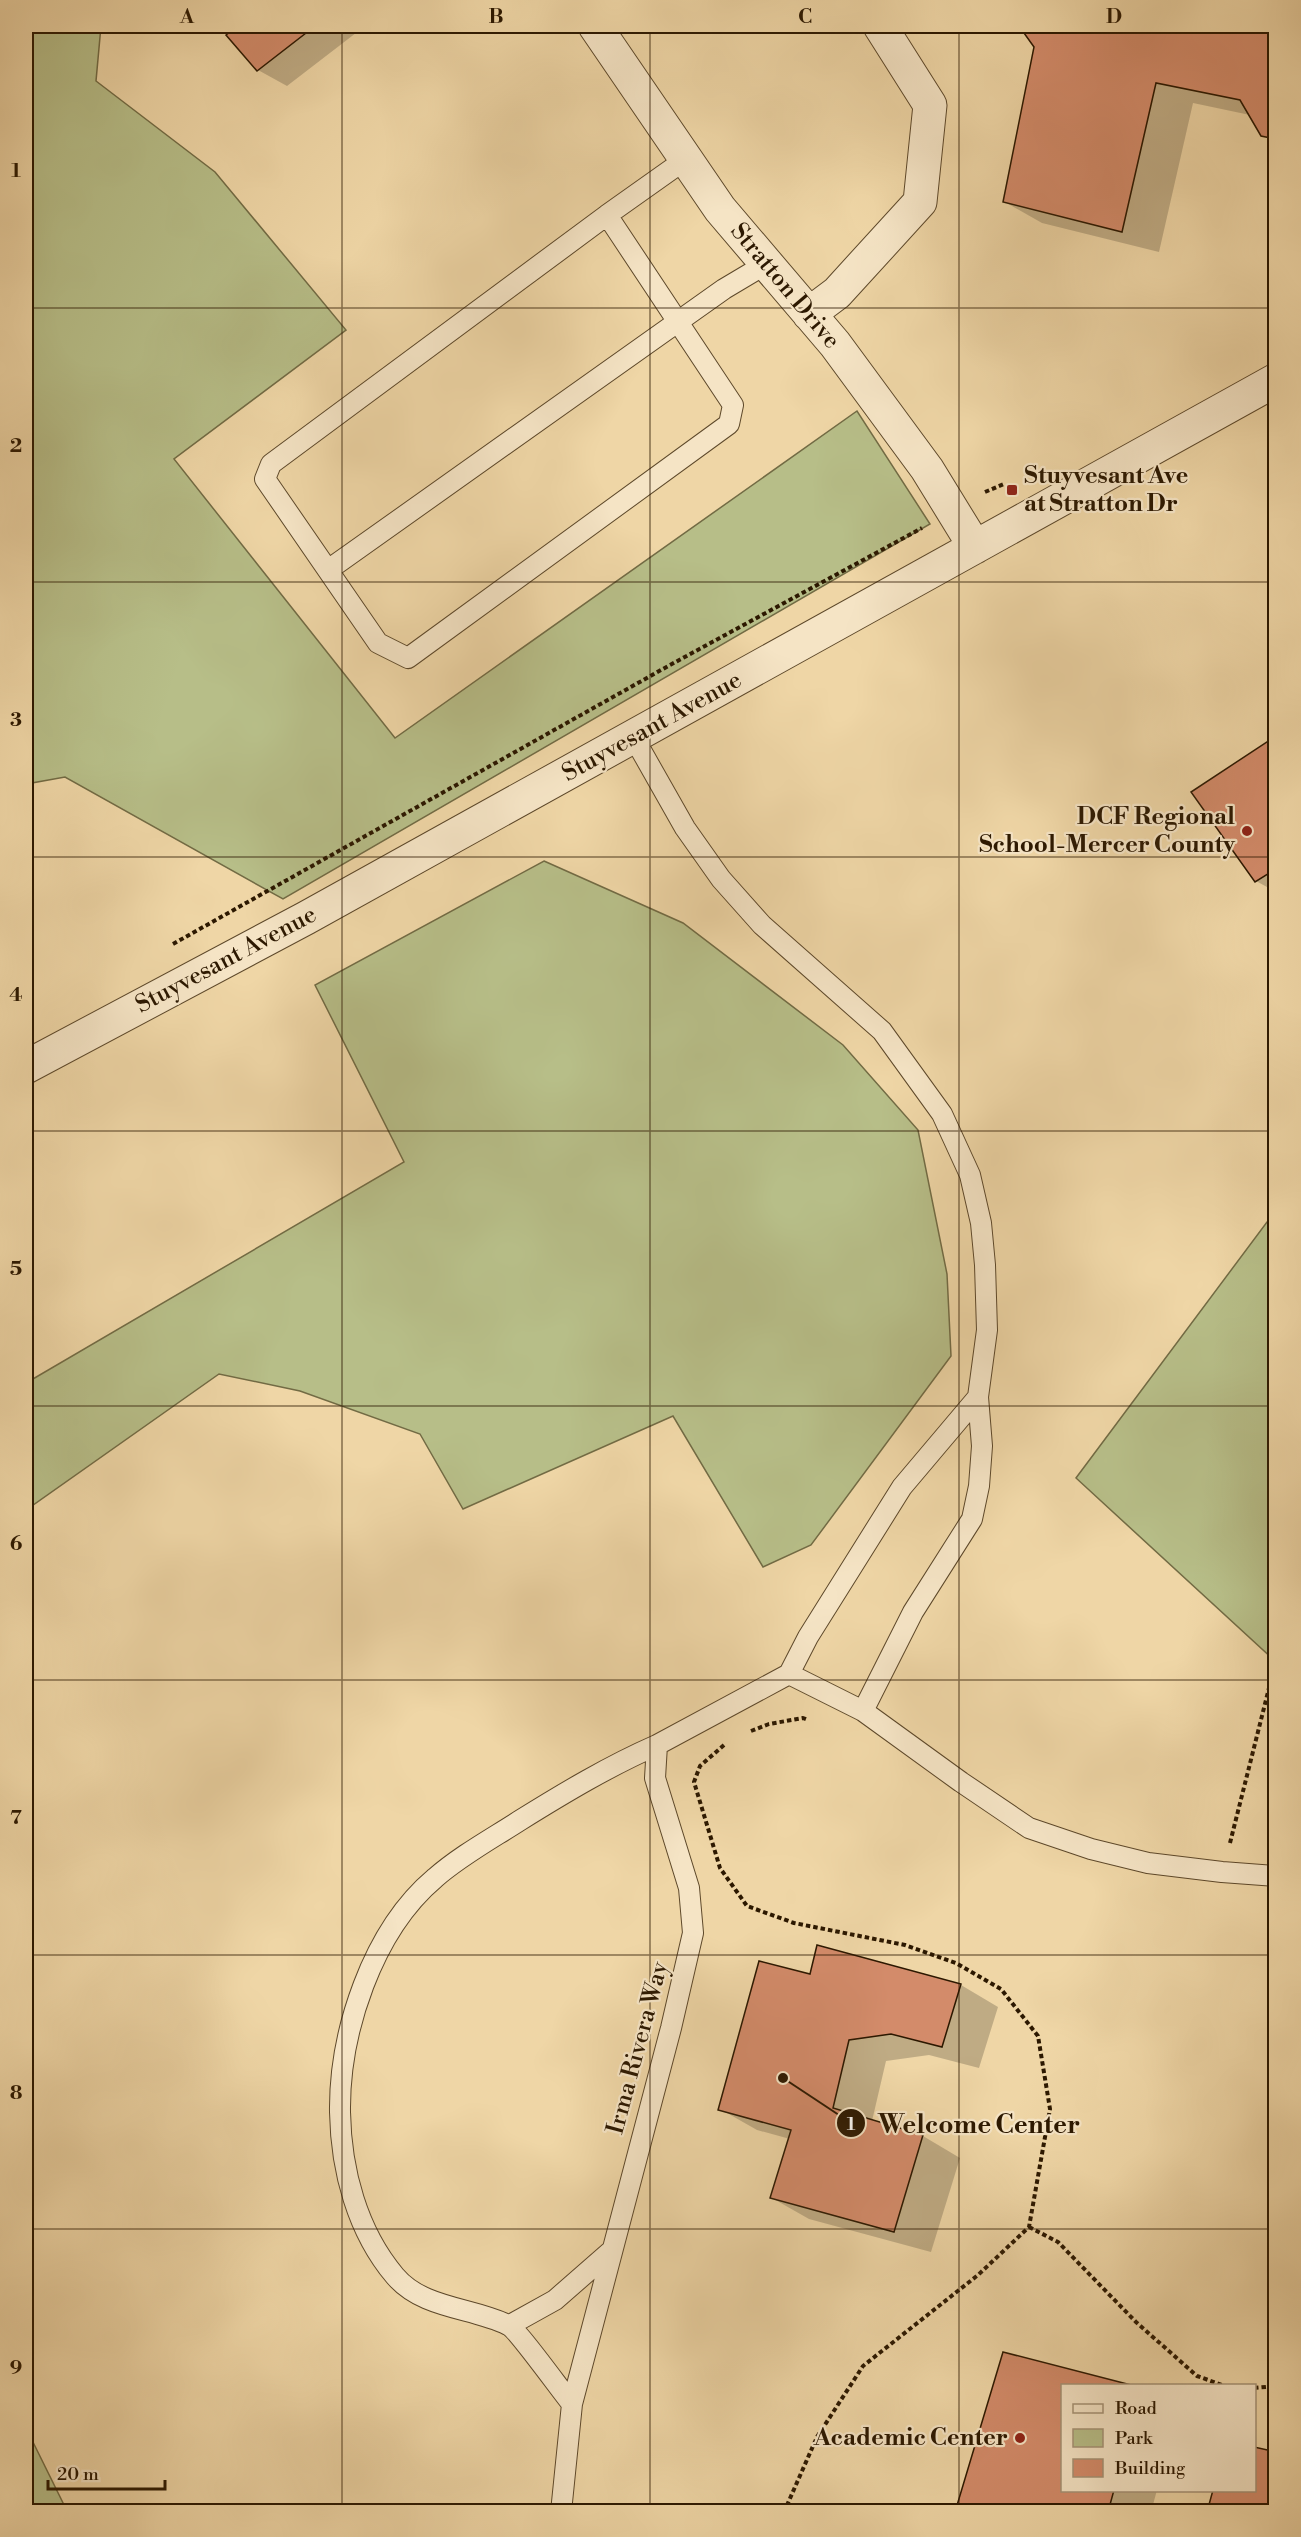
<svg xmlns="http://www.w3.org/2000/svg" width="1301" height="2537" font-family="'Libre Bodoni',serif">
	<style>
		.green { fill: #b7be88; stroke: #726b44; stroke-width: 1.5 }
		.shadow { fill: #0003 }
		.building { fill: #d38b6a; stroke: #2c1800; stroke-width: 1.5 }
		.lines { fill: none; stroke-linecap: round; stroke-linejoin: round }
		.lane-casing { stroke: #5d482a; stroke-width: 22 }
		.street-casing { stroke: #5d482a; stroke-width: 35 }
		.path { stroke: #2c1800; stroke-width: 4; stroke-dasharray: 4.5 3; stroke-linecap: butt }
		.lane { stroke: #f5e4c5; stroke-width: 20 }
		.street { stroke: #f5e4c5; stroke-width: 33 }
		.grid { fill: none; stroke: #2c1800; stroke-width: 1.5; stroke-opacity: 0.55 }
		.poi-dot { fill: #8f2418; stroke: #f5e4c5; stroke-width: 2 }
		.labels { text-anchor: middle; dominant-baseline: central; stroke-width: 4.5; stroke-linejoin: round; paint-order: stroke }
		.street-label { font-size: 24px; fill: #2c1800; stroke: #f5e4c5 }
		.poi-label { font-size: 24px; font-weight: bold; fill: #2c1800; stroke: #f5e4c5; text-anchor: end }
		.leader { fill: none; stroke: #2c1800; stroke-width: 2 }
		.callout-dot { fill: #2c1800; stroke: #f5e4c5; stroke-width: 2 }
		.mark-label { font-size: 18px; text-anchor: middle; font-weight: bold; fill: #fff }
		.callout-label { font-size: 26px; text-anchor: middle; font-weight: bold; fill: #2c1800; stroke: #f5e4c5; stroke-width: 4.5; stroke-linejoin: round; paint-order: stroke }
		.neatline { fill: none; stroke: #2c1800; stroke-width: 2 }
		.grid-label { font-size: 20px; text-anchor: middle; font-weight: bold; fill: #2c1800 }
	</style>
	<rect width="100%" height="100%" fill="#efd6a6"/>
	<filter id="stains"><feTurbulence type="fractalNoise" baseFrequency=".00333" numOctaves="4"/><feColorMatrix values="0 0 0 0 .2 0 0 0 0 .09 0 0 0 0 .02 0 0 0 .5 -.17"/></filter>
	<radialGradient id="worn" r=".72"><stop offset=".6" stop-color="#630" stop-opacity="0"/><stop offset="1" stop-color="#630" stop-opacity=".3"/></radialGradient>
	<path class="green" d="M26 26H101L96 81 215 172 346 330 174 459 395 738 857 411 930 524 283 899 65 777 26 784Z
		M544 861 683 923 843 1045 918 1130 947 1274 951 1356 811 1545 763 1567 673 1416 463 1509 420 1434 300 1391 219 1374 26 1510V1383L404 1162 315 985Z
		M1275 1216V1661L1076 1478 1267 1222Z
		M26 2433 29 2434 67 2511H26Z"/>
	<path class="shadow" d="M240 26H365L287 86 258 70 228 35Z
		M1021 26H1276V142L1262 134 1250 115 1193 103 1159 252 1042 223 1005 202 1036 47Z
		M1276 738V892L1256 881Z
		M818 1947 961 1985 998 2007 979 2068 929 2055 886 2061 872 2121 923 2136 960 2158 931 2252 809 2219 772 2198 790 2139 757 2130 720 2109 811 1975Z
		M1004 2354 1062 2386V2490H1157L1151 2512H957Z"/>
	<path class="building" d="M238 26H315L257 71 226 35Z
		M1019 26H1276V139L1261 136 1240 100 1156 83 1122 232 1003 202 1034 47Z
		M1276 736V869L1255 882 1191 792Z
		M817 1945 961 1984 942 2047 891 2034 849 2040 833 2108 923 2135 894 2232 770 2198 791 2130 718 2110 759 1961 810 1974Z
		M1003 2352 1135 2386H1062V2490H1114L1108 2512H955Z
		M1254 2447 1276 2452V2512H1207L1213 2490H1254Z"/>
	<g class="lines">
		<g class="lane-casing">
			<path id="lane" d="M607 215 733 405 729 424 408 658 378 643 265 479 271 464Z
				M607 215 686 159
				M328 570 724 289 766 264
				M634 738 685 828 721 879 762 925 882 1031 942 1114 970 1175 981 1223 985 1265 987 1330 978 1397 982 1446 979 1486 972 1519 913 1612 863 1711
				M789 1674 863 1711 961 1782 1029 1828 1091 1849 1148 1863 1222 1872 1276 1876
				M789 1674 808 1637 902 1487 978 1397
				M510 2325 555 2300 611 2251
				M572 2404C562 2392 517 2329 508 2325 471 2307 423 2309 395 2276 357 2231 341 2170 340 2112 339 2033 372 1931 435 1878 460 1856 491 1839 519 1821 564 1793 609 1766 657 1745
				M561 2512 572 2404 671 2028 693 1933 689 1888 655 1778 657 1745 789 1674"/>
		</g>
		<g class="street-casing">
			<path id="street" d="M595 26 720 209 835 344 927 469 975 547
				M809 314 837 293 920 202 930 105 880 26
				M26 1067 306 918 1276 380"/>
		</g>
		<path class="path" d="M985 492 1004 484
			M173 944 670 665 922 528
			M751 1731 769 1724 803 1718 808 1720
			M724 1745 700 1766 694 1782 720 1868 747 1906 794 1923 905 1945 956 1963 1001 1989 1038 2036 1050 2109 1029 2227 978 2275 863 2366 817 2437 784 2512
			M1230 1843 1269 1688 1276 1679
			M1029 2227 1058 2242 1136 2322 1197 2376 1225 2386
			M1254 2388 1276 2386"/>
		<use href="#lane" class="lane"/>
		<use href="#street" class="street"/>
	</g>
	<path class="grid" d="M342 26V2512M650 26V2512M959 26V2512M26 308H1276M26 582H1276M26 857H1276M26 1131H1276M26 1406H1276M26 1680H1276M26 1955H1276M26 2229H1276"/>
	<g class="poi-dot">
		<rect x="1006" y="484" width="12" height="12" rx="3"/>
		<circle cx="1247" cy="831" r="6"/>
		<circle cx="1020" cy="2438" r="6"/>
	</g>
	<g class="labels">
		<g class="street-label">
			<text transform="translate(785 286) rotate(50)">Stratton Drive</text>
			<text transform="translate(652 727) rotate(-29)">Stuyvesant Avenue</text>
			<text transform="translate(226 960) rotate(-28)">Stuyvesant Avenue</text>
			<text transform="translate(638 2048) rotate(-75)">Irma Rivera Way</text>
		</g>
		<g class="poi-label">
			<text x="1024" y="476" text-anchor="start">Stuyvesant Ave<tspan x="1024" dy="28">at Stratton Dr</tspan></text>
			<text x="1235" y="817">DCF Regional<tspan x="1235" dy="28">School-Mercer County</tspan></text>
			<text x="1008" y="2438">Academic Center</text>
		</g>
	</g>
	<path class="leader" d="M783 2078L851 2123"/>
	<g class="callout-dot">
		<circle cx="783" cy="2078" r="6"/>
		<circle cx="851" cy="2123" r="15"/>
	</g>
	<g class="mark-label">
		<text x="851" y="2130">1</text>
	</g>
	<g class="callout-label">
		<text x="979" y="2133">Welcome Center</text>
	</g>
	<rect width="1301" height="2537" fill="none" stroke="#efd6a6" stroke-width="66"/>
	<rect x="1061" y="2384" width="195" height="108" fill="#f5e4c5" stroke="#a59276" stroke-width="1.5"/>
	<rect x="1073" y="2404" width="30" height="9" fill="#f5e4c5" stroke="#a59276" stroke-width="1.5"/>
	<text x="1115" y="2414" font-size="18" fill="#2c1800">Road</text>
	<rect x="1073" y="2429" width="30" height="18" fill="#b7be88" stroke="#a59276" stroke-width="1.5"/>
	<text x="1115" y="2444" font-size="18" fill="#2c1800">Park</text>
	<rect x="1073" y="2459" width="30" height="18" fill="#d38b6a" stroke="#a59276" stroke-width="1.5"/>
	<text x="1115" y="2474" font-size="18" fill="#2c1800">Building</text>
	<path d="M48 2480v9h117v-9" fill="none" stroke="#2c1800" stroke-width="3"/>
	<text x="57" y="2480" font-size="18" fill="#2c1800" stroke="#f5e4c5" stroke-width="4.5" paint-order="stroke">20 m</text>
	<rect x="33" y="33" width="1235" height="2471" class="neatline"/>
	<g class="grid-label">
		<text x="187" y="23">A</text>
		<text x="496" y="23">B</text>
		<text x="805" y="23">C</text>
		<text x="1114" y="23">D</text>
		<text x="16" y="177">1</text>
		<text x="16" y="452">2</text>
		<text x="16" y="726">3</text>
		<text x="16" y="1001">4</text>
		<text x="16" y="1275">5</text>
		<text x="16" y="1550">6</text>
		<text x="16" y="1824">7</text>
		<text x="16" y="2099">8</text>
		<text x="16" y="2374">9</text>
	</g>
	<rect width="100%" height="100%" filter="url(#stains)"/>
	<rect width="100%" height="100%" fill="url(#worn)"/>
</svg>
